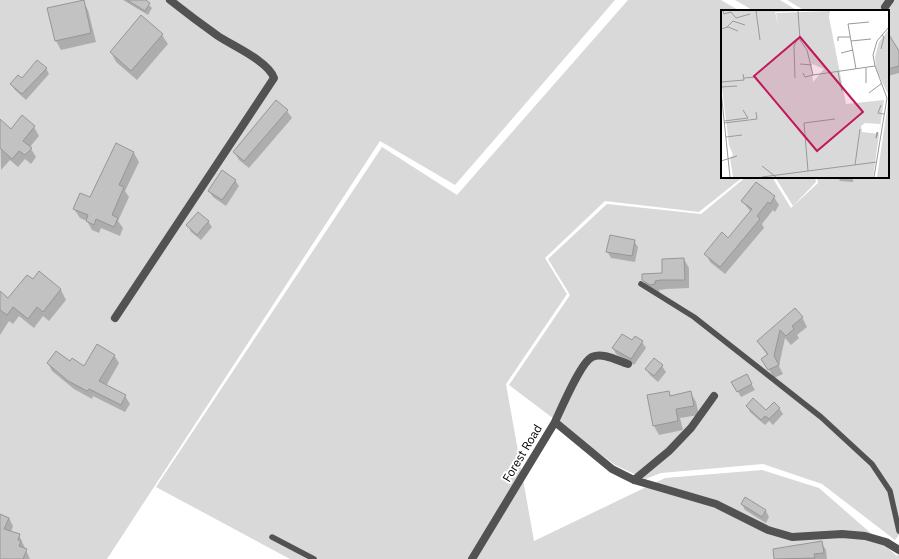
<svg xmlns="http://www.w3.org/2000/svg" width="899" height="559" font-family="'IBM Plex Sans',sans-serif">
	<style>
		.green { fill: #d9d9d9 }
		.shadow { fill: #0003 }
		.building { fill: #c2c2c2; stroke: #969696 }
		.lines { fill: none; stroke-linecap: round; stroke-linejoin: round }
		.service { stroke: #525252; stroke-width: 5.5 }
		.minor { stroke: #525252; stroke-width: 8 }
		.labels { text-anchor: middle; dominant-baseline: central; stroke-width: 4; stroke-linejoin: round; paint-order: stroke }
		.street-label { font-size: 12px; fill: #000; stroke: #fff }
		.inset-road { fill: none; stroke: #999; stroke-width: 1 }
		.view { fill: #c2185b; fill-opacity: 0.15; stroke: #c2185b; stroke-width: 2 }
		.inset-edge { fill: none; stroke: #000; stroke-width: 2 }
	</style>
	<rect width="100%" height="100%" fill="#fff"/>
	<path class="green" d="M0 0H615L455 185 380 141 107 559H0Z
		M628 0H721L740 11H722V177H743L699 212 605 201 545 258 567 294 506 384 534 541 665 478 762 470 819 488 897 556 899 554V559H290L156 487 382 147 457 195Z
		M735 0H780L798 11H754Z
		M787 0H899V535L895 540 822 484 763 464 661 473 645 479 615 465 509 385 570 295 548 259 607 204 701 214 746 177H772L791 208 818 183 817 177H888V11H805Z
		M775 177H815L816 182 793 206Z"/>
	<path class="shadow" d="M123 0H144L152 8 148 15Z
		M83 1 88 10 96 42 61 50 56 41Z
		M162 35 168 44 137 80 116 62 111 52Z
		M888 36 899 55V73L888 76Z
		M46 68 49 74 26 100 15 90 11 84Z
		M287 111 292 118 249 168 239 160 234 152Z
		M22 117 34 127 39 136 30 147 36 157 31 164 25 159 18 167 10 160 1 170 0 120 11 130Z
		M134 153 139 162 125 191 129 197 118 221 123 228 120 236 101 228 99 233 92 230 87 221 80 218 74 209 91 198Z
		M838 177H853V182L840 181Z
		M235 180 239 186 226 206 213 197 209 191Z
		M774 197 779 205 775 212 773 210 762 224 764 228 725 274 710 262 706 254 728 239 751 212 742 201Z
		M208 221 212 227 201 240 191 232 188 226Z
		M634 241 638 247 635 262 611 258 607 251Z
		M684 259 689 268V288L666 289 659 290 660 293 648 288 643 280 663 274Z
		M39 273 61 290 66 300 49 321 43 316 34 328 19 316 13 324 9 321 0 335V293L8 299 33 281Z
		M802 317 807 327 797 335 799 338 791 345 785 338 779 366 783 374 774 378 763 360 768 356 758 342Z
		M635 337 642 342 646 348 634 365 616 354 613 348 632 342Z
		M114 355 119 363 106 386 125 396 130 404 125 412 93 396 92 399 74 389 52 371 48 363 70 362 84 367Z
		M662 366 666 372 658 382 650 375 646 369Z
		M746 375 755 390 741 397 733 383Z
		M669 392 671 396 691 393 696 402 699 415 680 418 683 430 659 435 654 426Z
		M747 406 766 412 779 408 783 414 773 425 769 421 765 425 750 412Z
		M745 499 766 511 769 517 766 523 745 510 742 504Z
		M0 515 9 518 13 526 11 532 19 535 30 559H1Z
		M821 542 826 550 827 559H775L774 550Z"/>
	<path class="building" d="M84 0 91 33 55 41 47 8Z
		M127 0H146L150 3 145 11Z
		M141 15 163 34 131 71 110 52Z
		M888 33 899 51V66L888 69Z
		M37 60 47 68 22 94 10 84 18 75 22 78Z
		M276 100 288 110 244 161 233 152Z
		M22 115 35 126 23 141 32 148 25 155 19 151 12 159 0 148V119L11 129Z
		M116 143 134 152 119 185 124 187 112 215 118 218 114 227 96 219 94 225 86 221 88 215 73 209 80 193 90 197Z
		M222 170 236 180 222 200 208 191Z
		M756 182 775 196 770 204 768 202 757 216 760 219 720 267 704 254 722 232 728 238 752 209 741 201Z
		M198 212 209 221 197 235 186 225Z
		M610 235 635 240 632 256 606 252Z
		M684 258 685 280H660L655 281V284L650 285 642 280V274L662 273V259Z
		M39 271 61 289 43 312 37 307 28 319 13 307 7 315 0 310V291L8 298 27 275 33 279Z
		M795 308 803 317 792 326 794 329 786 336 780 330 774 356 779 365 768 370 761 359 768 354 757 341Z
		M622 334 632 340 635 336 643 341 631 359 612 348Z
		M97 344 115 355 99 381 126 395 121 405 89 389 87 391 68 381 47 363 56 351 70 361 72 358 84 366Z
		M654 358 663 365 654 376 645 369Z
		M747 374 752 384 737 392 731 382Z
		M669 391 670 396 691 391 694 406 676 409 678 421 653 426 647 395Z
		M753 398 766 410 774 402 780 408 769 419 765 416 761 420 746 406Z
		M745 497 766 510 762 517 741 504Z
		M0 514 9 518 4 529 20 534 18 540 21 541 19 546 27 549 23 559H0Z
		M822 541 824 553 814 554 815 558 774 559 773 549Z"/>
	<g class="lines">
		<path class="service" d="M641 284 694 317 821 417 872 464 890 491 899 531
			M272 537 314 559"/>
		<path class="minor" d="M885 7 890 0
			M115 318 274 78C268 61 233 46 218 36 201 24 185 12 170 0
			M555 422C561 409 581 362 592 357 603 352 618 361 628 364
			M634 480 669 451 691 428 714 396
			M472 559 555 422 612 469 634 480 716 504 768 530 792 537 842 534 865 536 886 542 899 550"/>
	</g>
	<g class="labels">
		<g class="street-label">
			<text transform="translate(522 453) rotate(-59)">Forest Road</text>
		</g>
	</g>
	<g transform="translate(721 10)">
		<rect width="168" height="168" fill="#fff"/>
		<path d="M0 1H76L54 2 58 17 55 3 109 1 108 7 125 94 163 90 152 167H12L9 148 12 145 8 135 0 70ZM89 53 103 59 92 72 91 58ZM144 113 160 114 158 124 141 122 140 116ZM168 19V167H156L168 86 155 59 154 47 158 32Z" fill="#d9d9d9" fill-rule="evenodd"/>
		<path class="inset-road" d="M2 1 3 4 10 2 15 8 29 4M35 1 39 30M77 1 79 30 86 40 92 65 154 56M6 17 12 11 24 15M0 19 7 17 17 21M117 31V27H129M130 31 150 29M160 39 163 27 161 25M120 43 132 40M79 54 91 55M135 59 127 14 148 12M117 62 121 81M82 63 84 67 92 65M23 68 35 67M74 68 73 36 77 28M0 72 23 70 22 64M145 73V58M0 77 16 76M0 81 9 167M148 83 161 73M160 95 157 103 163 104M3 111 27 108 22 100M3 113 36 109 35 102M156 122 155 128 157 122M5 127 21 125M0 151 16 146M134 155 139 119M41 156 55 167M87 161 83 113 114 109M41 167 156 152M153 167 166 88 154 56 152 45 156 31 168 17"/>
		<path class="view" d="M79 27 142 102 96 141 33 66Z"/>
		<rect width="168" height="168" class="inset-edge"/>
	</g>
</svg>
